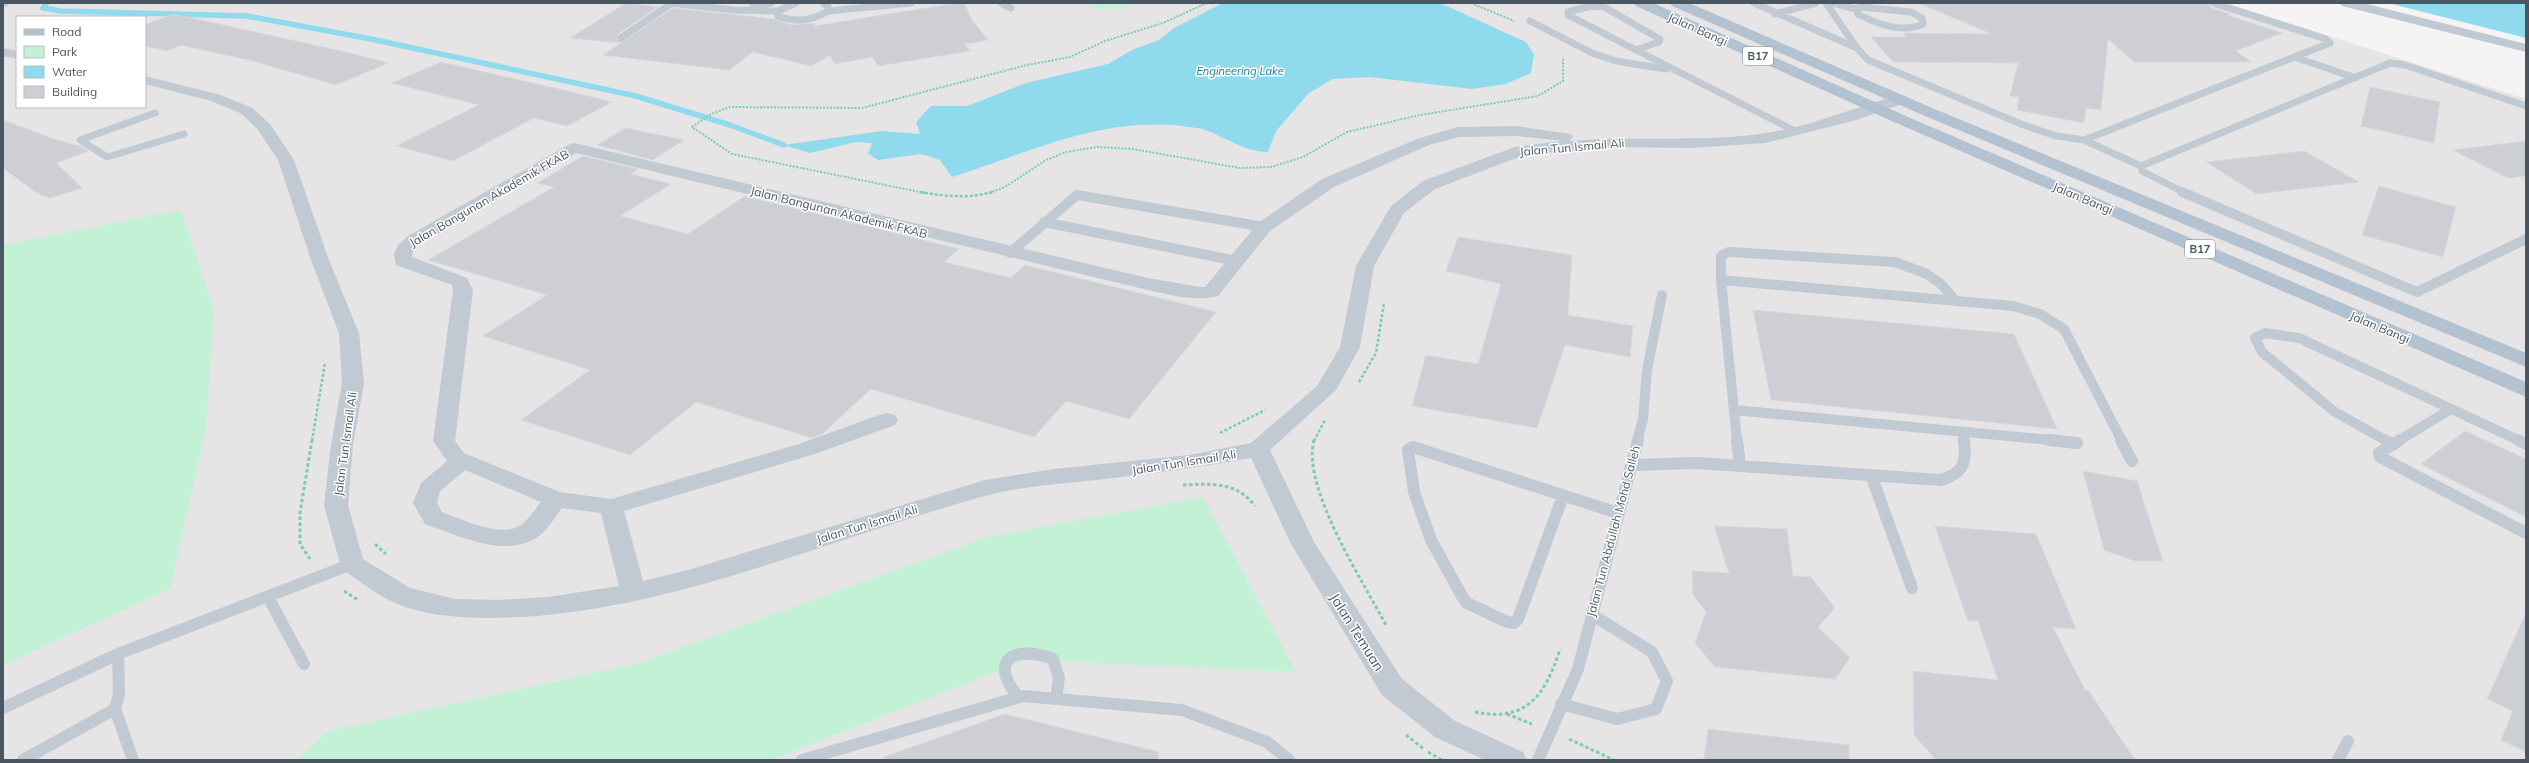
<svg xmlns="http://www.w3.org/2000/svg" width="2529" height="763" font-family="Mulish,sans-serif">
	<style>
		.education { fill: #e6e4e5; fill-rule: evenodd }
		.green { fill: #c3f1d5 }
		.water { fill: #90daee }
		.lines { fill: none; stroke-linecap: round; stroke-linejoin: round }
		.stream { stroke: #90daee; stroke-width: 5.5 }
		.building { fill: #cdcfd5; stroke: #d7d9de }
		.path-far2 { stroke: #7ad0a6; stroke-width: 2; stroke-dasharray: 2 1.5; stroke-linecap: butt }
		.path-far1 { stroke: #7ad0a6; stroke-width: 2.5; stroke-dasharray: 3 2; stroke-linecap: butt }
		.path { stroke: #7ad0a6; stroke-width: 3; stroke-dasharray: 3.5 2.5; stroke-linecap: butt }
		.service-far2 { stroke: #c1cad2; stroke-width: 7 }
		.service-far1 { stroke: #c1cad2; stroke-width: 10 }
		.service { stroke: #c1cad2; stroke-width: 12 }
		.minor { fill: #c1cad2; fill-rule: evenodd }
		.primary { fill: #b3c2d1; fill-rule: evenodd }
		.labels { text-anchor: middle; dominant-baseline: central; stroke-width: 3; stroke-linejoin: round; paint-order: stroke }
		.shield { fill: #fff; stroke: #808990; stroke-width: 1 }
		.shield-label { font-size: 11px; font-weight: bold; fill: #4a5661 }
		.far-water-label { font-size: 11px; font-style: italic; fill: #0c7c9b; stroke: #fff }
		.street-label { font-size: 12px; fill: #4a5661; stroke: #fff }
		.near-street-label { font-size: 14px; fill: #4a5661; stroke: #fff }
	</style>
	<rect width="100%" height="100%" fill="#f5f3f3"/>
	<path class="education" d="M3 3H2226L2526 99V760H3ZM17 17H145V107H17Z"/>
	<path class="green" d="M1085 3H1139C1123 8 1101 13 1085 3Z
		M181 210 214 311 206 429 170 589 3 665V245Z
		M1203 497 1296 672 1026 660 771 760H296L328 731 639 663 987 537Z"/>
	<path class="water" d="M1223 3H1440L1526 42 1534 54 1531 73 1506 84 1472 89 1370 77 1333 79 1309 93 1276 131 1268 152C1246 152 1228 139 1208 131 1201 128 1190 127 1182 126 1098 117 1029 153 952 177L940 160 921 154 878 160 868 154 872 143 856 142 810 153 784 145 882 131 920 134 916 122 931 106H967L1026 83 1108 64 1132 50 1159 40 1174 28Z
		M2388 3H2526V38Z"/>
	<g class="lines">
		<path class="stream" d="M47 3 43 8 61 11 247 16 371 39 636 96 730 125 784 145"/>
	</g>
	<path class="building" d="M626 3 658 7 618 34 617 40 621 43 673 8 774 19 791 25 814 23 815 26 957 3H964L972 20 988 40 965 44 970 51 878 66 873 57 834 64 830 55 811 66 753 52 729 70 603 55 621 43 570 38Z
		M1918 3H2208L2211 8 2230 14 2227 15 2282 33 2236 51 2251 62H2134L2108 39 2101 110 2086 108 2084 123 2017 110 2019 97 2010 96 2018 63 1893 62 1871 37H1906L1903 33 1992 34Z
		M173 14 346 52 388 63 336 85 253 61 181 45 167 51 145 46V25Z
		M441 62 559 89 612 102 567 126 534 118 453 161 396 146 479 105 392 83Z
		M2370 87 2440 102 2434 143 2361 126Z
		M3 120 56 140 80 146 88 151 56 163 82 188 50 198 37 193 3 168Z
		M626 128 684 140 653 160 597 145Z
		M2526 141V176L2508 178 2453 150Z
		M2304 151 2359 182 2257 194 2206 162Z
		M583 156 638 169 630 174 671 184 620 216 688 234 745 196 959 249 944 262 1011 278 1025 265 1216 312 1129 419 1066 401 1034 437 871 389 822 434 812 438 696 402 630 455 521 420 590 370 483 336 547 295 428 260 554 187 537 183Z
		M2379 186 2456 207 2443 257 2362 235Z
		M1458 237 1572 255 1568 315 1633 326 1630 357 1565 345 1537 428 1412 406 1426 355 1478 364 1501 284 1446 271Z
		M1753 310 2014 334 2057 429 1771 400Z
		M2465 431 2526 459V517L2421 464Z
		M2083 471 2137 481 2163 561H2135L2104 550Z
		M1714 526 1787 529 1793 576 1811 577 1835 608 1818 627 1850 658 1835 679 1715 667 1695 643 1706 612 1693 595 1692 571 1729 573Z
		M1935 526 2036 534 2076 629 2053 627 2085 690H2088L2135 760H1936L1914 735 1913 671 1998 680 1978 621H1968Z
		M2526 613V752L2501 740 2513 711 2487 699Z
		M1005 714 1159 752 1158 760H885L884 757Z
		M1708 729 1849 745V760H1704Z"/>
	<g class="lines">
		<path class="path-far2" d="M1471 3 1514 21
			M925 193 732 154 692 127 711 114 730 107 862 108 1027 65 1070 57 1105 41 1163 23 1207 3
			M989 193 1005 187 1046 160 1066 152 1097 147 1133 149 1240 168 1271 167 1303 157 1347 132 1420 115 1538 96 1563 81V57"/>
		<path class="path-far1" d="M920 192C943 196 969 199 992 192
			M1359 382 1376 353 1384 303
			M1220 433 1265 410
			M312 441 325 363
			M1314 441 1325 420"/>
		<path class="path" d="M1314 440C1301 487 1364 583 1386 625
			M1183 485C1211 484 1236 481 1255 506
			M375 544 386 554
			M310 559 300 544V513L312 440
			M344 591 358 600
			M1475 712C1528 723 1546 693 1560 649
			M1507 714 1532 724
			M1406 735 1424 749
			M1569 739 1614 760
			M1428 752 1442 760"/>
		<path class="service-far2" d="M3 3H5
			M670 3 734 10 778 11
			M796 3 778 11V16C796 23 812 21 828 11V6L823 3
			M1001 3 1011 8
			M1754 3 1857 48 1868 60 2021 124 2056 136 2084 140 2141 166 2390 63 2405 65 2526 106
			M1826 3 1857 48
			M1833 3 1856 9
			M753 6 771 3
			M1591 6 1604 7 1660 39 1659 42 1636 50 1568 15V12Z
			M1861 7 1911 12 1922 18 1923 24C1902 34 1877 24 1858 14L1856 9Z
			M828 11 911 3
			M1775 14 1816 3
			M1530 21 1592 53 1616 61 1666 69
			M621 38 672 3
			M1636 50 1795 131
			M2294 57 2356 78
			M155 113 80 140 107 157 184 134
			M2084 140 2330 43 2326 39 2213 3
			M2141 166 2142 171 2185 193"/>
		<path class="service-far1" d="M2182 192 2417 292 2526 239
			M1044 222 1237 261
			M1010 253 1077 195 1264 227
			M1721 280V256L1729 252 1895 262 1927 274 1941 284 1956 301
			M1734 410 2060 441
			M1963 432 1964 441
			M1637 441 1643 419 1647 370 1662 295
			M1737 441 1721 280 2013 306 2040 314 2064 329 2122 441
			M2387 441 2335 412 2262 352 2255 338 2265 333 2299 338 2520 441
			M2398 441 2451 409"/>
		<path class="service" d="M1737 440 1740 466
			M2049 440 2077 443
			M2121 440 2132 461
			M2385 440 2393 445
			M2400 440 2379 453 2380 457 2526 533
			M2518 440 2526 444
			M1631 465 1697 463 1940 480C1963 474 1967 463 1964 440
			M1871 475 1912 588
			M1563 496 1518 619 1514 623 1507 622 1467 603 1463 598 1431 540 1414 492 1408 450 1413 447 1618 513
			M268 597 304 664
			M118 654 119 694 115 709 133 760
			M1018 697C987 658 1016 645 1053 659L1059 678 1056 699
			M1561 704 1617 719 1656 709 1667 681 1652 652 1591 614
			M3 708 118 654 352 564
			M23 760 115 709
			M802 760 1023 696 1182 710 1267 742 1289 760
			M1538 760 1578 669 1638 440
			M2338 760 2348 741"/>
		<path class="minor" d="M2340 3H2363L2526 44V52L2342 6Z
			M3 48 17 51V59L3 56Z
			M145 76 221 95 252 108 270 124 294 160 329 260 359 333 364 383 353 445 348 505 363 559 410 588 455 599 498 600 548 597 619 586 601 513 562 508C555 517 548 529 539 536 506 560 458 535 425 524L413 503 421 483 447 461 433 441 453 290 452 285 396 265 394 254 398 245 408 236 568 145 574 143 1148 278 1200 287H1205L1258 223 1322 179 1417 139 1458 127 1516 126 1571 134 1573 137 1570 141C1635 135 1701 143 1766 133 1812 126 1855 107 1900 95L1908 100 1905 103 1853 121 1766 143 1691 148 1608 147 1524 155 1435 189 1404 213 1374 266 1360 347 1336 390 1270 450 1314 542 1402 679 1455 721 1523 752 1527 760H1485L1435 737 1382 695 1291 544 1251 458C1200 467 1149 474 1097 480 1060 484 1021 486 985 496 831 538 682 607 521 617 480 619 433 619 395 603 377 595 360 581 343 570L340 564 324 505 331 445 342 383 339 333 311 260 278 160 258 130 242 114 211 101 145 84ZM1516 136 1562 141 1515 147 1423 181 1391 206 1356 266 1340 347 1317 386 1251 443 1189 455 1054 469 985 480 688 570 643 581 624 511 815 454 895 425 898 420 895 415 887 413 879 415 799 444 611 499 560 492 464 453 455 441 473 290 467 278 412 257 413 251 420 244 576 153 1148 290C1171 295 1195 302 1218 296L1270 231 1334 187 1429 145 1459 137ZM465 470 541 502C534 511 526 524 515 528 495 535 461 519 442 512L437 503 440 491Z"/>
		<path class="primary" d="M1634 3H1653L1915 120 2526 382V397L1903 126 1636 6Z
			M1670 3H1689L1937 110 2526 353V367L1925 116 1672 6Z"/>
	</g>
	<g class="labels">
		<g class="shield">
			<rect x="1743" y="47" width="30" height="18" rx="3"/>
			<rect x="2185" y="240" width="30" height="18" rx="3"/>
		</g>
		<g class="shield-label">
			<text x="1758" y="56">B17</text>
			<text x="2200" y="249">B17</text>
		</g>
		<g class="far-water-label">
			<text x="1240" y="71">Engineering Lake</text>
		</g>
		<g class="street-label">
			<text transform="translate(1698 29) rotate(24)">Jalan Bangi</text>
			<text transform="translate(1572 147) rotate(-5)">Jalan Tun Ismail Ali</text>
			<text transform="translate(489 198) rotate(-30)">Jalan Bangunan Akademik FKAB</text>
			<text transform="translate(2083 198) rotate(23)">Jalan Bangi</text>
			<text transform="translate(839 212) rotate(14)">Jalan Bangunan Akademik FKAB</text>
			<text transform="translate(2380 327) rotate(23)">Jalan Bangi</text>
			<text transform="translate(345 444) rotate(-82)">Jalan Tun Ismail Ali</text>
			<text transform="translate(1184 462) rotate(-9)">Jalan Tun Ismail Ali</text>
			<text transform="translate(867 524) rotate(-17)">Jalan Tun Ismail Ali</text>
			<text transform="translate(1613 531) rotate(-75)">Jalan Tun Abdullah Mohd Salleh</text>
		</g>
		<g class="near-street-label">
			<text transform="translate(1357 632) rotate(58)">Jalan Temuan</text>
		</g>
	</g>
	<rect width="2529" height="763" fill="none" stroke="#4a5661" stroke-width="8"/>
	<rect x="16" y="16" width="130" height="92" fill="#ffffff" stroke="#b7bbc0"/>
	<rect x="24" y="29" width="20" height="6" fill="#b3c2d1" stroke="#b7bbc0"/>
	<text x="52" y="36" font-size="12" fill="#4a5661">Road</text>
	<rect x="24" y="46" width="20" height="12" fill="#c3f1d5" stroke="#b7bbc0"/>
	<text x="52" y="56" font-size="12" fill="#4a5661">Park</text>
	<rect x="24" y="66" width="20" height="12" fill="#90daee" stroke="#b7bbc0"/>
	<text x="52" y="76" font-size="12" fill="#4a5661">Water</text>
	<rect x="24" y="86" width="20" height="12" fill="#cdcfd5" stroke="#b7bbc0"/>
	<text x="52" y="96" font-size="12" fill="#4a5661">Building</text>
</svg>
